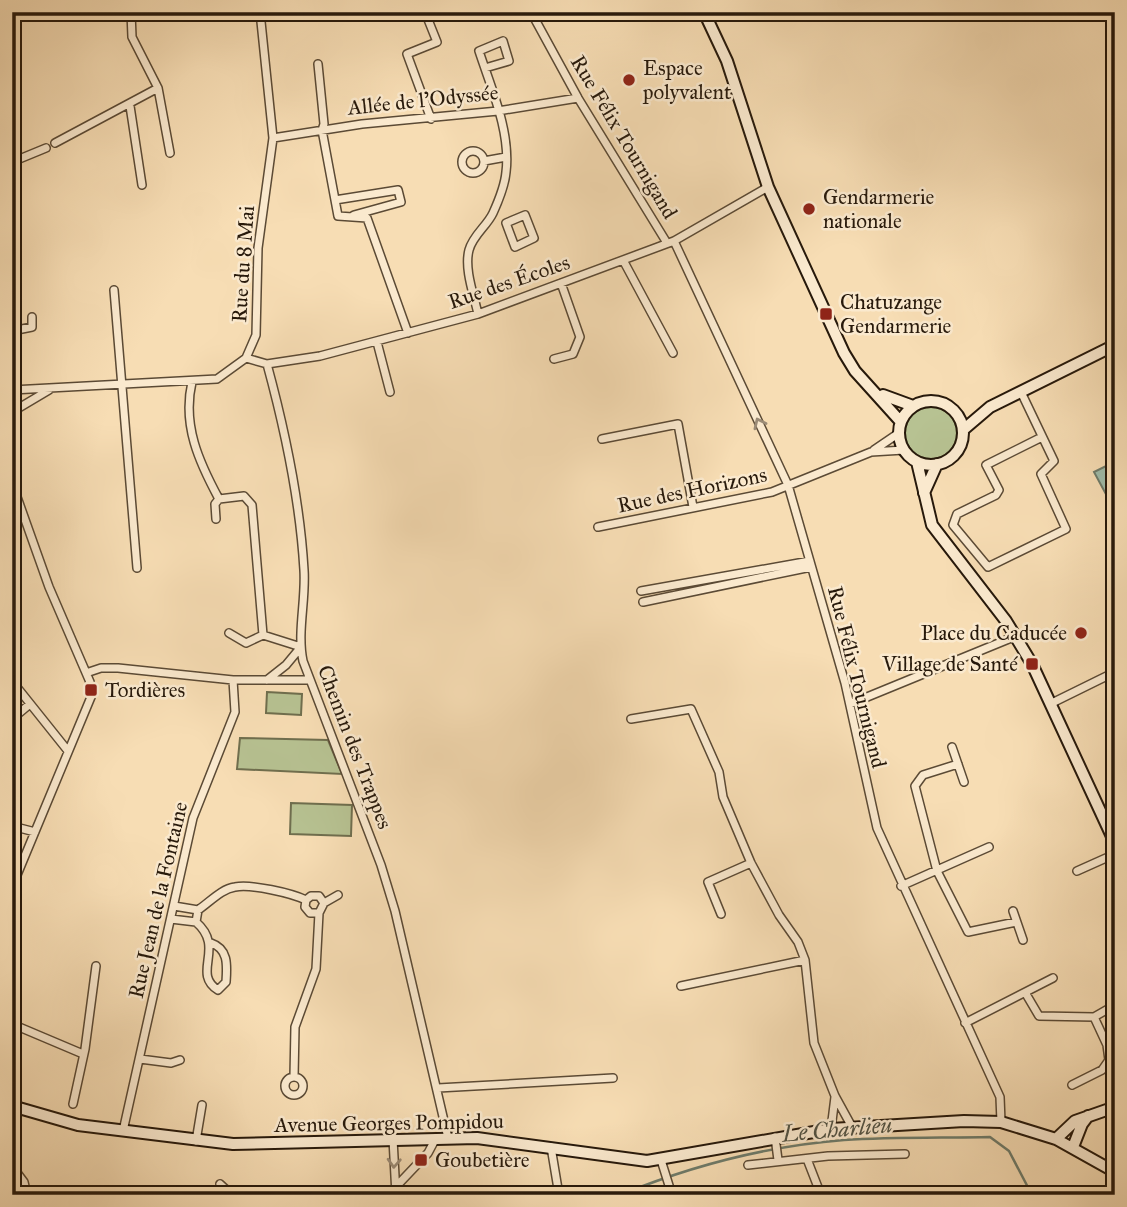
<svg xmlns="http://www.w3.org/2000/svg" width="1127" height="1207" font-family="'IM FELL Great Primer',serif">
	<style>
		.green { fill: #b7c292; stroke: #6f6e4e; stroke-width: 2 }
		.water { fill: #9ebcaa; stroke: #6e7b6a; stroke-width: 2 }
		.lines { fill: none; stroke-linecap: round; stroke-linejoin: round }
		.stream { stroke: #6e7b6a; stroke-width: 2.5 }
		.street-casing { stroke: #5b4a35; stroke-width: 10 }
		.secondary-casing { stroke: #27190b; stroke-width: 14 }
		.street { stroke: #fae9ce; stroke-width: 7 }
		.secondary { stroke: #fae9ce; stroke-width: 10 }
		.oneway { stroke: #9b8b76 }
		.poi-dot { fill: #8f2418; stroke: #fae9ce; stroke-width: 2.5 }
		.labels { text-anchor: middle; dominant-baseline: central; stroke-width: 5; stroke-linejoin: round; paint-order: stroke }
		.poi-label { font-size: 21px; fill: #27190b; stroke: #fae9ce; text-anchor: start }
		.street-label { font-size: 21px; fill: #27190b; stroke: #fae9ce }
		.water-label { font-size: 23px; font-style: italic; fill: #515243; stroke: #fae9ce }
	</style>
	<rect width="100%" height="100%" fill="#f7ddb4"/>
	<filter id="stains"><feTurbulence type="fractalNoise" baseFrequency=".00286" numOctaves="4"/><feColorMatrix values="0 0 0 0 .2 0 0 0 0 .09 0 0 0 0 .02 0 0 0 .5 -.17"/></filter>
	<radialGradient id="worn" r=".72"><stop offset=".6" stop-color="#630" stop-opacity="0"/><stop offset="1" stop-color="#630" stop-opacity=".3"/></radialGradient>
	<path class="green" d="M905 433a26 26 0 1 1 52 0a26 26 0 1 1-52 0Z
		M267 692 302 694 301 715 266 713Z
		M240 738 328 740 342 774 237 769Z
		M291 803 352 805 351 836 290 834Z"/>
	<path class="water" d="M1114 462 1115 464V511L1094 472Z"/>
	<g class="lines">
		<path class="stream" d="M620 1195C691 1166 768 1146 844 1140 892 1137 941 1138 990 1137L1009 1151 1032 1195"/>
		<g class="street-casing">
			<path id="street" d="M425 12 437 42 407 54 431 119
				M531 12 578 98 667 243
				M318 64 324 124 322 130 338 216 367 218 408 333
				M158 88 170 153
				M130 106 142 185
				M273 138 362 124 498 111 578 98
				M55 143 158 88 132 37 131 12
				M462 162a11 11 0 1 1 22 0a11 11 0 1 1-22 0Z
				M484 161 506 157
				M12 162 46 148
				M335 200 398 190 401 202 354 215
				M525 215 534 238 515 247 506 223Z
				M12 235 17 243 12 245
				M674 241 788 485 845 683 877 828 1000 1097 1001 1122
				M623 260 673 353
				M114 290 137 568
				M478 314C474 295 464 269 469 250 473 235 487 226 493 213 498 202 505 184 506 172 511 132 491 88 479 51L503 41 509 61 485 68
				M12 331 32 327V317
				M377 342 390 392
				M246 358 267 364 320 356 478 314 674 241 768 187
				M554 359 573 354 580 337 561 283
				M267 364C285 430 300 502 304 570 306 600 297 632 303 661L381 865 395 911 448 1138
				M192 382C182 425 199 462 219 499L244 496 252 505 263 635
				M12 390 217 379 246 358 256 335 258 248 273 138 260 12
				M1021 392 1054 461 1041 474 1066 529 988 567 953 525 957 514 996 495 999 490 986 465 1042 437
				M12 412 49 390
				M602 439 678 424 693 507
				M874 450 899 433
				M12 483 49 587 90 682 91 697 12 887
				M216 519 215 504 219 499
				M598 527 772 492 871 452 904 450
				M641 591 810 561
				M643 602 811 567
				M229 633 246 643 263 635
				M263 635 301 647 286 665 267 680
				M86 673 101 668H118L233 680H310
				M12 681 68 751
				M1052 703 1115 672
				M850 704 1016 636
				M12 719 30 704
				M631 719 691 709 719 772 723 797 751 863 779 915 798 942 805 960 814 1043 835 1096 852 1127
				M952 747 964 782
				M958 764 923 775 915 786 937 871 968 932 1016 922
				M12 826 35 832
				M1077 871 1115 854
				M901 886 989 847
				M324 903 338 895
				M198 910C210 902 221 889 235 887 252 884 291 893 306 900L311 896H319L324 903 319 913H310L305 907 306 900
				M1013 911 1023 940
				M721 914 708 882 751 863
				M171 919 196 922 198 910 174 906
				M196 922C226 948 191 973 218 990L226 982C227 966 229 949 211 943
				M681 986 805 960
				M1026 994 1039 1016 1094 1017
				M1094 1017 1115 1005
				M965 1023 1053 978
				M12 1024 83 1054
				M140 1059 171 1063 180 1060
				M294 1077 295 1027 316 969 319 913
				M285 1086a9 9 0 1 1 18 0a9 9 0 1 1-18 0Z
				M1072 1085 1102 1070 1109 1060 1107 1045 1094 1017
				M438 1088 613 1078
				M73 1104 85 1049 96 966
				M831 1129 835 1097
				M123 1131 193 818 235 712 233 680
				M775 1137 778 1160
				M393 1139 396 1195
				M196 1141 202 1105
				M551 1147 559 1195
				M807 1159 821 1195
				M661 1160 672 1195
				M748 1165 828 1156 905 1154
				M12 1166 24 1182 27 1195
				M220 1184 232 1195
				M282 1195 296 1192 298 1195
				M335 1195 340 1190 353 1191 357 1195
				M388 1195 428 1153 436 1138
				M441 1195 462 1191V1195"/>
		</g>
		<g class="secondary-casing">
			<path id="secondary" d="M704 12 727 61 768 187 844 353 855 371 901 422
				M883 395 913 406
				M899 433a32 32 0 1 1 64 0a32 32 0 1 1-64 0Z
				M963 430 990 407 1115 345
				M917 462 932 525 1006 621 1032 664 1115 843
				M924 493 937 464
				M12 1106 78 1125 233 1144 477 1138 647 1161 831 1129 964 1121 1001 1122 1056 1139 1115 1172
				M1056 1139 1075 1121 1115 1107
				M1073 1147 1082 1124 1088 1116"/>
		</g>
		<use href="#street" class="street"/>
		<use href="#secondary" class="secondary"/>
	</g>
	<defs><path id="oneway-chevron" d="M-2-3.5L2.5 0L-2 3.5" fill="none" stroke-width="1.6" stroke-linecap="round" stroke-linejoin="round" transform="scale(1.75)"/></defs>
	<g class="oneway">
		<use href="#oneway-chevron" transform="translate(759 423) rotate(-115)"/>
		<use href="#oneway-chevron" transform="translate(394 1163) rotate(93)"/>
	</g>
	<g class="poi-dot">
		<circle cx="629" cy="80" r="7"/>
		<circle cx="809" cy="209" r="7"/>
		<rect x="819" y="307" width="14" height="14" rx="3.5"/>
		<circle cx="1081" cy="633" r="7"/>
		<rect x="1025" y="657" width="14" height="14" rx="3.5"/>
		<rect x="84" y="683" width="14" height="14" rx="3.5"/>
		<rect x="414" y="1153" width="14" height="14" rx="3.5"/>
	</g>
	<g class="labels">
		<g class="poi-label">
			<text x="643" y="68">Espace<tspan x="643" dy="24">polyvalent</tspan></text>
			<text x="823" y="197">Gendarmerie<tspan x="823" dy="24">nationale</tspan></text>
			<text x="840" y="302">Chatuzange<tspan x="840" dy="24">Gendarmerie</tspan></text>
			<text x="1067" y="633" text-anchor="end">Place du Caducée</text>
			<text x="1018" y="664" text-anchor="end">Village de Santé</text>
			<text x="105" y="690">Tordières</text>
			<text x="435" y="1160">Goubetière</text>
		</g>
		<g class="street-label">
			<text transform="translate(423 100) rotate(-6)">Allée de l'Odyssée</text>
			<text transform="translate(624 137) rotate(59)">Rue Félix Tournigand</text>
			<text transform="translate(243 264) rotate(-86)">Rue du 8 Mai</text>
			<text transform="translate(509 282) rotate(-19)">Rue des Écoles</text>
			<text transform="translate(692 490) rotate(-12)">Rue des Horizons</text>
			<text transform="translate(857 677) rotate(76)">Rue Félix Tournigand</text>
			<text transform="translate(355 747) rotate(69)">Chemin des Trappes</text>
			<text transform="translate(158 900) rotate(-77)">Rue Jean de la Fontaine</text>
			<text transform="translate(389 1123) rotate(-1)">Avenue Georges Pompidou</text>
		</g>
		<g class="water-label">
			<text transform="translate(837 1129) rotate(-5)">Le Charlieu</text>
		</g>
	</g>
	<rect width="1127" height="1207" fill="none" stroke="#f7ddb4" stroke-width="42"/>
	<rect x="14" y="14" width="1099" height="1179" fill="none" stroke="#27190b" stroke-width="3.5"/>
	<rect x="21" y="21" width="1085" height="1165" fill="none" stroke="#27190b" stroke-width="2"/>
	<rect width="100%" height="100%" filter="url(#stains)"/>
	<rect width="100%" height="100%" fill="url(#worn)"/>
</svg>
